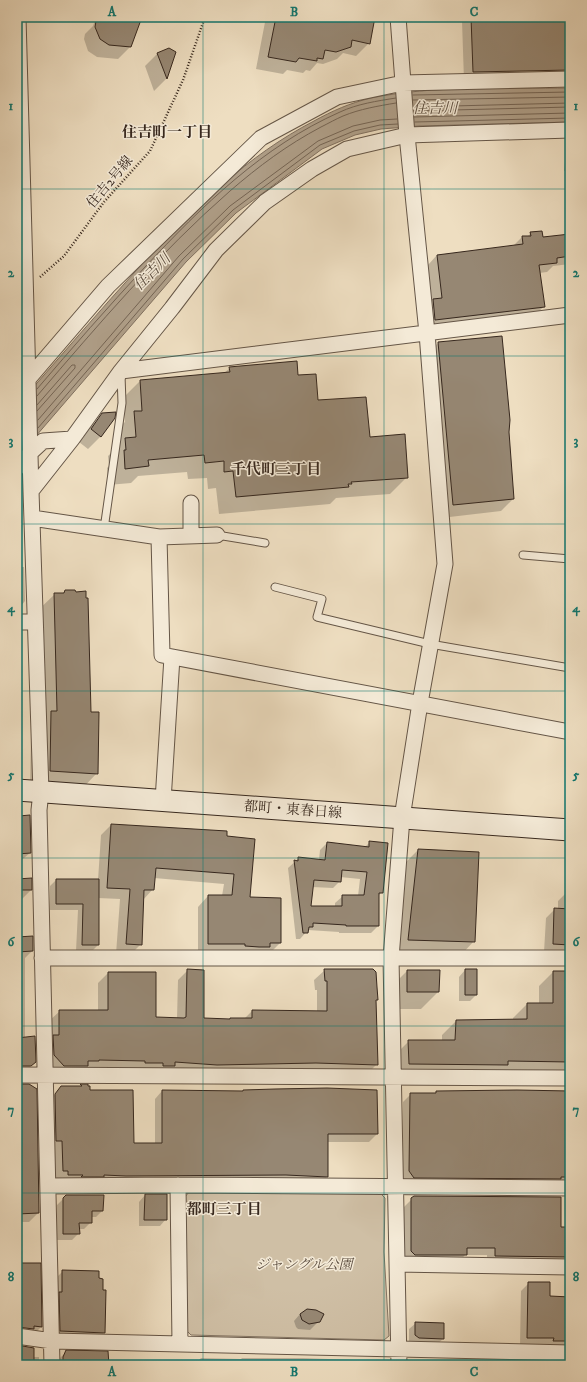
<svg xmlns="http://www.w3.org/2000/svg" width="587" height="1382" font-family="'IM FELL DW Pica','Noto Serif JP',serif">
	<style>
		.green { fill: #cfbfa5; stroke: #837462 }
		.water { fill: #b0a08a; stroke: #80705f }
		.shadow { fill: #0003; fill-rule: evenodd }
		.lines { fill: none; stroke-linecap: round; stroke-linejoin: round }
		.shore { stroke: #746454; stroke-width: 1 }
		.building { fill: #968773; stroke: #37281e; fill-rule: evenodd }
		.lane-casing { stroke: #655647; stroke-width: 9 }
		.street-casing { stroke: #655647; stroke-width: 17 }
		.secondary-casing { stroke: #37281e; stroke-width: 23 }
		.path { stroke: #37281e; stroke-width: 2.5; stroke-dasharray: 1 2; stroke-linecap: butt }
		.lane { stroke: #f4ead7; stroke-width: 7 }
		.street { stroke: #f4ead7; stroke-width: 15 }
		.secondary { stroke: #f4ead7; stroke-width: 21 }
		.grid { fill: none; stroke: #0f766e; stroke-width: 1; stroke-opacity: 0.55 }
		.labels { text-anchor: middle; dominant-baseline: central; stroke-width: 3; stroke-linejoin: round; paint-order: stroke }
		.street-label { font-size: 14px; fill: #37281e; stroke: #f4ead7 }
		.park-label { font-size: 14px; font-style: italic; fill: #5d4e40; stroke: #f4ead7 }
		.water-label { font-size: 15px; font-style: italic; fill: #5b4c3e; stroke: #f4ead7 }
		.neighbourhood-label { font-size: 15px; font-weight: bold; fill: #37281e; stroke: #f4ead7 }
		.neatline { fill: none; stroke: #0f766e; stroke-width: 1.5 }
		.grid-label { font-size: 13px; text-anchor: middle; font-weight: bold; fill: #0f766e }
	</style>
	<rect width="100%" height="100%" fill="#eedec1"/>
	<filter id="stains"><feTurbulence type="fractalNoise" baseFrequency=".005" numOctaves="4"/><feColorMatrix values="0 0 0 0 .2 0 0 0 0 .09 0 0 0 0 .02 0 0 0 .5 -.17"/></filter>
	<radialGradient id="worn" r=".72"><stop offset=".6" stop-color="#630" stop-opacity="0"/><stop offset="1" stop-color="#630" stop-opacity=".3"/></radialGradient>
	<path class="green" d="M189 1192 380 1193 385 1198 384 1252 389 1336 384 1340 191 1335 186 1330 185 1197Z"/>
	<path class="water" d="M570 88V122L419 126 381 129 355 135 322 149 236 213 186 262 17 458V406C59 358 100 310 143 263 193 209 248 155 314 121 332 111 350 103 371 98 434 85 505 89 570 88Z"/>
	<path class="shadow" d="M96 17H141L130 47 118 59 97 57 88 51 84 39 85 34 93 26Z
		M266 17H374L369 43 356 56 343 53 337 59 323 64 317 63 310 71 306 70 303 73 287 70 283 74 256 69Z
		M463 17H570V79L464 81 462 21Z
		M169 49 175 52 166 79 154 91 145 66 157 54Z
		M570 149V171H564L566 153Z
		M531 233 542 238 570 235V264L553 266 547 272 539 273 544 306 535 316 426 329 424 309 432 301 428 265 437 255 513 246 522 237H527Z
		M438 343 513 499 501 511 441 518 426 355Z
		M230 368 297 376 317 401 369 438 407 477 390 494 336 498 330 504 219 514 216 488 208 489 207 478 188 479 187 472 138 476 131 483 108 485 107 468 109 466 108 456 119 445 117 429 125 422 123 398 140 381 224 373Z
		M103 414 101 436 88 449 79 442 90 427Z
		M17 564H18L19 567H24L25 601 21 606V613L17 616Z
		M65 591 90 713 97 773 77 794 30 791 31 733 37 727 34 614 55 594H62Z
		M19 817 30 853 19 862V880L31 890 22 899H17V819Z
		M111 825 226 837 248 898 280 899V943L270 953 198 954V907L208 896H222L224 884 154 878 153 889 143 900 141 944 130 955 116 954 120 899 98 898V945L92 951H76L78 910H50V886L56 880H98L101 835Z
		M370 842 382 892 378 896V926L371 933H339V932L308 930 300 939H296L288 868 299 858 319 860 320 850 327 843 364 848ZM340 877 360 879 358 896H343L335 903V907H310L312 887 333 888 340 881Z
		M418 850 474 941 462 954 396 952 406 862Z
		M567 892H570V953L544 952 546 918 555 909H558V901Z
		M17 938 32 951 25 958V1038L35 1062 25 1071 17 1075Z
		M188 970 203 1019H244L252 1011 317 1012V990H315L314 980 325 970 377 1064 367 1074 76 1076 44 1065 49 1021 60 1011H98V983L108 973 155 1018 177 1019 178 980Z
		M465 970H476V995L470 1001H459V977Z
		M407 971 438 992 421 1009H390V988Z
		M553 972H570V1079L395 1078V1055L409 1041H442V1035L456 1021 513 1020V1018L527 1004H539V986Z
		M17 1084 38 1213 29 1222H17Z
		M81 1085H87L89 1091 133 1144H155V1099L162 1091 242 1092 243 1091 377 1134 369 1142H327V1177L319 1184 61 1183V1178H55V1149H48L47 1103 62 1087H79Z
		M436 1092H570V1182L406 1185 402 1179 403 1102 411 1094H434Z
		M145 1195 166 1219 160 1226H139V1202Z
		M66 1196 102 1211 96 1217H91V1222L84 1229H79V1233L72 1240H57V1205Z
		M412 1199 560 1228H570V1265L487 1263V1255H465L458 1263 404 1259V1207Z
		M17 1264H40L41 1327 31 1337 17 1339Z
		M63 1271 98 1279 102 1291 104 1333 98 1339 55 1337 57 1277Z
		M529 1283 549 1297 570 1298V1349L520 1345 521 1291Z
		M300 1314 323 1315 321 1319 310 1330 298 1329 296 1327 294 1321Z
		M416 1323 443 1339 436 1345 412 1344 409 1341V1329Z
		M17 1345 33 1357H39V1365H17Z
		M67 1351 108 1362 196 1363 201 1358 241 1359 242 1358H303L379 1361 380 1365H56L59 1359Z
		M416 1364H442V1365H415Z"/>
	<g class="lines">
		<path class="shore" d="M413 95 570 92
			M413 100 570 97
			M413 107 570 103
			M414 111 570 107
			M414 117 570 113
			M415 122 570 118
			M37 389C72 348 108 307 145 267 202 206 263 146 340 112 357 104 377 101 396 98
			M37 396C98 325 159 253 230 191 259 166 287 145 321 127 329 123 336 119 343 116 360 109 378 106 396 103
			M37 405 72 365H75V368L37 411
			M38 420 179 256 230 206 318 141 353 126 380 120 397 119
			M38 428 183 259 233 210 320 145 354 131 380 125 398 124"/>
	</g>
	<path class="building" d="M101 17H142L131 47 109 45 100 39 95 27 96 21Z
		M276 17H375L370 44 352 40 351 47 336 52 325 50 323 59 317 58V61L299 58 296 62 268 57Z
		M471 17H570V70L473 72Z
		M169 48 176 52 167 79 157 53Z
		M542 231 543 237 570 234V256L557 258V263L539 265 545 307 435 320 433 299 442 298 437 255 523 244 522 236H531L530 232Z
		M502 336 510 420 509 432 514 499 453 505 438 342Z
		M297 361 298 375 316 374 318 400 366 397 370 437 405 434 408 478 351 482 352 484H348L349 487 236 497 233 471 224 472V461L205 463 204 455 148 460 149 466 125 469 124 450H126L125 438 136 437 134 411H142L140 380 230 372 229 367Z
		M116 412 115 418 101 437 91 429 102 413Z
		M65 590H75L76 592 86 591V598H88L91 712H99L98 774 50 771 51 711H57L54 593H64Z
		M30 815 31 853 17 854V831H19V816Z
		M111 824 227 831V836L255 839 250 897 281 898V943H270V947H259L245 946V944H208V895H232L234 874 156 868 154 890H144L142 945 126 944 130 889 107 888Z
		M369 841 388 843 383 893H379V926H346V925L313 923V927H309L308 933H303L294 860 298 861V857L325 860 327 842 369 847ZM342 870 367 872 364 895H342V906H311L314 880 341 882Z
		M418 849 479 852 475 942 408 940Z
		M32 878V890H17V879Z
		M56 879H99V945H82L83 904H56Z
		M554 908 570 909V945L553 944Z
		M33 936V951L17 952V937Z
		M187 969 204 970V1018L230 1019V1018H252V1010L327 1011V981H325L324 969H373L376 972 377 987 378 1000H376L378 1065 316 1063 217 1065 175 1062V1066H163V1063H145V1061L99 1060V1061H88V1066H64L54 1055 53 1035H59V1010H108V972H156V1017L184 1018 186 1017Z
		M465 969H477V995H465Z
		M407 970H440L439 992H407Z
		M553 971H568V1003H570V1062L508 1061V1065L409 1064 408 1040H455L456 1020 527 1019V1003H553Z
		M35 1036 36 1062 31 1066H17V1038Z
		M17 1084H29L37 1089 39 1213 17 1214Z
		M80 1084H88V1086H90V1090H133L134 1143H162V1090L243 1091V1090L275 1089 327 1088 377 1090 378 1134H328V1177L286 1175 126 1176 104 1175V1177H81L83 1175H68V1171H63L62 1141H56L55 1094 61 1086H82Z
		M517 1090 570 1091V1177H561V1179L414 1178 409 1171 410 1093H436V1091Z
		M145 1194H167V1220H144Z
		M66 1195H104L103 1211H92V1223H79L80 1234H63V1198Z
		M414 1196 561 1197V1227H570V1257L495 1256V1248H467V1255H415L411 1251V1198Z
		M17 1263H41L42 1327 34 1326V1329L17 1327Z
		M62 1270 99 1271V1278L103 1279V1290H106L105 1333 60 1331 59 1292H62Z
		M528 1282H550V1296L570 1297V1341H553L554 1338H527Z
		M307 1309 316 1310 324 1314 320 1322 309 1324 302 1320 300 1314Z
		M415 1322 444 1323V1339L419 1338 415 1335Z
		M17 1345 34 1348V1365H17Z
		M66 1350 108 1351 109 1365H63V1357Z"/>
	<g class="lines">
		<g class="lane-casing">
			<path id="lane" d="M104 529 122 403 121 375
				M217 535 265 543
				M523 555 570 559
				M275 587 322 599 317 617 430 644 570 668"/>
		</g>
		<g class="street-casing">
			<path id="street" d="M18 17 31 491 41 792 39 810 52 1365
				M398 17 407 135 427 333 445 564 420 703 402 818 391 958 399 1365
				M121 371 570 315
				M17 392 108 286 261 138 337 97 403 83 570 79
				M17 468 30 453 43 441 72 439
				M31 491 72 439 121 371 172 308 216 250 265 202 312 169 347 149 407 135 570 130
				M191 503V535
				M32 518 159 537 217 535
				M159 537 162 655 570 732
				M17 622H35
				M163 801 172 657
				M42 958H570
				M17 1075 570 1078
				M178 1185 180 1344
				M48 1186 178 1185 570 1188
				M397 1264 570 1267
				M17 1336 52 1341 570 1353"/>
		</g>
		<g class="secondary-casing">
			<path id="secondary" d="M17 790 570 830"/>
		</g>
		<path class="path" d="M40 277 64 256 104 202 150 151 183 80 205 17"/>
		<use href="#lane" class="lane"/>
		<use href="#street" class="street"/>
		<use href="#secondary" class="secondary"/>
	</g>
	<path class="grid" d="M203 17V1365M384 17V1365M17 189H570M17 356H570M17 524H570M17 691H570M17 858H570M17 1026H570M17 1193H570"/>
	<g class="labels">
		<g class="street-label">
			<text transform="translate(110 182) rotate(-50)">住吉2号線</text>
			<text transform="translate(293 810) rotate(4)">都町・東春日線</text>
		</g>
		<g class="park-label">
			<text x="304" y="1265">ジャングル公園</text>
		</g>
		<g class="water-label">
			<text x="435" y="108">住吉川</text>
			<text transform="translate(152 272) rotate(-45)">住吉川</text>
		</g>
		<g class="neighbourhood-label">
			<text x="167" y="132">住吉町一丁目</text>
			<text x="276" y="469">千代町三丁目</text>
			<text x="224" y="1209">都町三丁目</text>
		</g>
	</g>
	<rect width="587" height="1382" fill="none" stroke="#eedec1" stroke-width="44"/>
	<rect x="22" y="22" width="543" height="1338" class="neatline"/>
	<g class="grid-label">
		<text x="112" y="16">A</text>
		<text x="294" y="16">B</text>
		<text x="474" y="16">C</text>
		<text x="11" y="110">1</text>
		<text x="576" y="110">1</text>
		<text x="11" y="277">2</text>
		<text x="576" y="277">2</text>
		<text x="11" y="445">3</text>
		<text x="576" y="445">3</text>
		<text x="11" y="612">4</text>
		<text x="576" y="612">4</text>
		<text x="11" y="779">5</text>
		<text x="576" y="779">5</text>
		<text x="11" y="946">6</text>
		<text x="576" y="946">6</text>
		<text x="11" y="1114">7</text>
		<text x="576" y="1114">7</text>
		<text x="11" y="1281">8</text>
		<text x="576" y="1281">8</text>
		<text x="112" y="1376">A</text>
		<text x="294" y="1376">B</text>
		<text x="474" y="1376">C</text>
	</g>
	<rect width="100%" height="100%" filter="url(#stains)"/>
	<rect width="100%" height="100%" fill="url(#worn)"/>
</svg>
